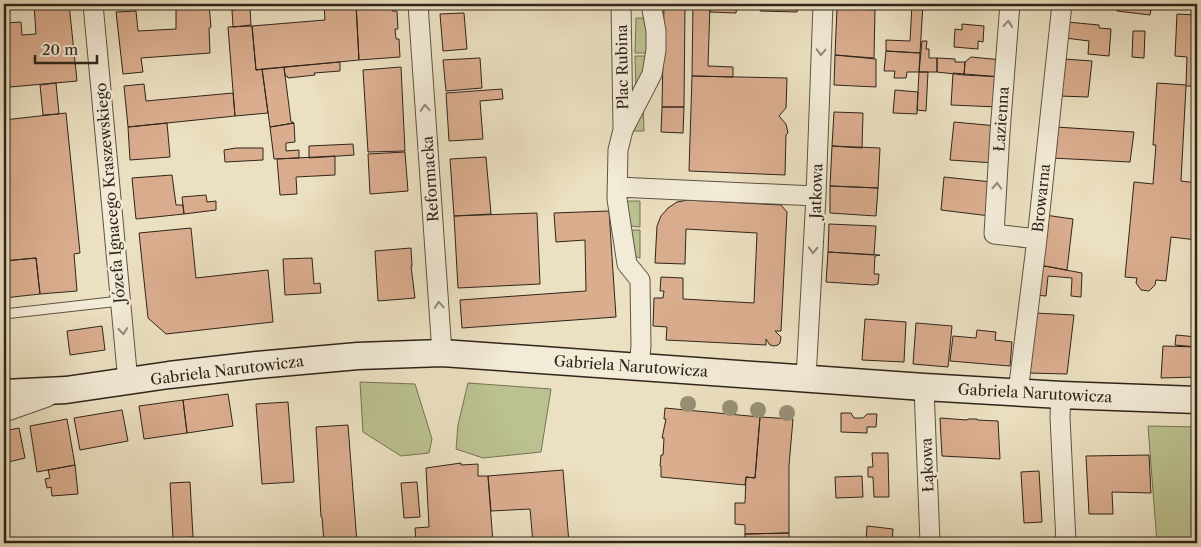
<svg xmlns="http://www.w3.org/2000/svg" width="1201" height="547" font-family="'Libre Caslon Text',serif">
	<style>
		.green { fill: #bbc190; stroke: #757355 }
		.building { fill: #daad8f; stroke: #2f251a }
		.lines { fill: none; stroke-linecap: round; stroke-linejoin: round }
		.lane-casing { stroke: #5e5444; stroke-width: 11 }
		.street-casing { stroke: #5e5444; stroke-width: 21 }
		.secondary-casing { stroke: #2f251a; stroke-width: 29 }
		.lane { stroke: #f2ebd7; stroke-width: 9 }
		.street { stroke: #f2ebd7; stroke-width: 19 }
		.secondary { stroke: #f2ebd7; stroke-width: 26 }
		.tree { fill: #978f76 }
		.oneway { stroke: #908878 }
		.labels { text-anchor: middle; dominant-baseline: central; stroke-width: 5; stroke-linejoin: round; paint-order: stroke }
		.street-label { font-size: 15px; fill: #2f251a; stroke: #f2ebd7 }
	</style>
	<rect width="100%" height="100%" fill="#ebe0c1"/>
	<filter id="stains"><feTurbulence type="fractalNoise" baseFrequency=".004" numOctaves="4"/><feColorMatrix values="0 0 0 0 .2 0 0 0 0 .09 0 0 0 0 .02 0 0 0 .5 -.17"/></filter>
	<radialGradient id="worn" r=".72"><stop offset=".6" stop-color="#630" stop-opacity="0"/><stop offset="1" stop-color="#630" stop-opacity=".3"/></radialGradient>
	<path class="green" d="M636 18H647L649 53H635Z
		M635 56H648L636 92Z
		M643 100 644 131H632Z
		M626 201H640V227L628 226Z
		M629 230H640V258L636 257Z
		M360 382 415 384 432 439 429 453 401 456 363 432Z
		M468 383 551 389 541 452 483 458 456 449 458 425Z
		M1148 426 1197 427V543H1157Z"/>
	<path class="building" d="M34 4H69L77 81 10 87 8 67 4 68V23L21 22 22 35 36 34Z
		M176 4H209L211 27 209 28 210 53 141 58 143 72 123 74 116 12 136 11 138 31 176 29Z
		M231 4H271L249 6 250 8 232 10Z
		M324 4H356L359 60 256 70 252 26 325 20Z
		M356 4H392V11H397L398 29H395L396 39H399L400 57 359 60Z
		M664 4H685L684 107H662Z
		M693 4H710L708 66 733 67V77L692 76Z
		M710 4H737L736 13 710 12Z
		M761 4H798L797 12 760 11Z
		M912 4H923L920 53 886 51V40L910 41Z
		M1118 4H1152L1150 15 1117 11Z
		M1197 4V86H1186L1181 181 1197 183V240L1171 237 1166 281 1156 280 1155 285 1149 291 1141 290 1136 283 1137 278 1125 277 1134 182 1153 184 1156 145H1153L1157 83 1186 85 1187 57 1175 56 1177 14 1196 15Z
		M250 8 251 25 233 27 232 10Z
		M837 8 875 10 874 58 835 55Z
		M464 13 467 49 443 51 440 14Z
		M1067 22 1099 25V28L1111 29 1109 56 1088 54 1089 41 1065 38Z
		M962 24 984 26 983 42 978 41V49L954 47 955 29 962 30Z
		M252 26 256 70 262 69 268 113 235 116 228 27Z
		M1133 31H1145L1144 58 1132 57Z
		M922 41H927L926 49H929V58H937V72H919Z
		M886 51 920 53 919 72H907L906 78H894L895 71H884Z
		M835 55 876 59V87L834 85Z
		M971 57 1002 60 1001 77 964 75 965 62Z
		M480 58 482 88 446 91 443 60Z
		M937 58 955 59V62H965L964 75 937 72Z
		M1063 59 1092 61 1088 97 1059 96Z
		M340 62V71L314 73 315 75 288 78 287 76H285L284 67Z
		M284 67 291 122H293L294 123 270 127 262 69Z
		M401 67 405 151 368 152 363 70Z
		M919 72H928L926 111 917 110Z
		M953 73 1001 77 998 107 951 105Z
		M692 76 787 78 786 108 779 116 786 124 788 133 786 135 785 175 689 171Z
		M56 83 59 114 43 115 40 85Z
		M144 84 146 101 233 93 235 116 128 127 124 86Z
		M502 89 503 99 480 101 483 139 449 141 446 93Z
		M895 90 918 92 917 114 893 113Z
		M662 107H684L683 133 661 132Z
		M834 112 863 113 862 148 832 146Z
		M66 113 80 253 74 254 77 291 40 294 36 258 4 261V120Z
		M954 122 997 126 994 163 950 160Z
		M167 123 170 157 130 160 128 127Z
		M294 123 295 142 286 143V151L299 150V158L274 159 270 127Z
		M1056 127 1134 132 1130 162 1052 158Z
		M353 144 354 155 309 158V146Z
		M832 146 880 148 878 188 830 186Z
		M236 148H263V160L225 162 224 150Z
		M405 152 408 191 370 194 368 154Z
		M335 156V175L296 177 297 194 280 195 277 159Z
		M486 157 491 214 454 216 450 159Z
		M172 175 176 205H183L184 214 136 219 132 178Z
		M944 177 992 182 990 216 941 210Z
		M830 186 878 188 876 216 830 213Z
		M206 195 207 202 216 201V210L184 214 182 197Z
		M688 200 781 205 787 212 781 331H775L781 337 780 343 778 345 774 346 770 345 766 339V345L666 340 667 327 653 326 654 298H663L664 291H660L661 277 683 278V299L754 303 757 233 686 229 685 264 655 263 657 226 661 216 668 208 677 202Z
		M609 211 616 317 462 328 460 300 586 291 585 240 556 242 554 213Z
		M537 213 540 284 458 288 454 216Z
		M1045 215 1073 219 1067 270 1039 265Z
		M829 224 876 226 874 255 828 252Z
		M191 228 196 278 268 270 273 322 166 334 148 318 139 233Z
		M411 248 412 266H411L415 298 378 301 375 251Z
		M828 252 880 255 875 256 874 274H879L878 284 873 285 826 282Z
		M36 258 40 294 4 298V261Z
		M312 258 314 284 320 283 321 293 285 295 283 259Z
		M1039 265 1082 273 1081 297 1071 296 1072 278 1048 276 1046 296 1036 295Z
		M1034 313 1074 315 1067 374 1028 373Z
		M865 319 906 322 904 362 862 360Z
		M916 323 952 326 948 367 913 364Z
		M102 326 105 350 70 355 67 331Z
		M977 330 996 332 995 340 1012 342 1010 366 950 361 953 336 976 338Z
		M1176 335 1197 337V347L1175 345Z
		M1163 346 1197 347V377L1161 378Z
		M228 394 233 426 187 433 183 400Z
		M183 400 187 433 144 439 139 406Z
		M288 402 294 482 262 484 256 404Z
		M665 408 760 417 755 478 746 477 745 485 661 477V466H660L661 455H663L664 438H662L666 419H664Z
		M122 410 128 441 80 450 74 418Z
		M841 413H851L854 418H863L867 414H877L876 427H867V433L841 432Z
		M760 417 793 419 789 465V533L745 534V525L735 524V503H745L746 477 755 478Z
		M940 418 967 420 968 419H977V420L998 421 1000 459 942 456Z
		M67 419 75 465 37 472 30 426Z
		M348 425 357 543H324L322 517H321L316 427Z
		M19 428 25 458 4 463V431Z
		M872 453H888L889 497H874L873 477H868V467H873Z
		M1149 455 1151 493 1112 492 1113 514H1089L1086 456Z
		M461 463V465L478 464V476H488L493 543H416L415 528 429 527 426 468Z
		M75 465 78 494 52 496 51 487 47 488 45 479 50 478 48 470Z
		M563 470 569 543H533L530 509 491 511 488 476Z
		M1039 471 1042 522 1024 523 1021 472Z
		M862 476 863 497 836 498 835 477Z
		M190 482 193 537 173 538 170 483Z
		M417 482 420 517 404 518 401 483Z
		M867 526 893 529 892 543H866Z
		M789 533V543H736H744L745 534Z
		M1142 538V543H1092V540Z
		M7 541H23V543H7Z"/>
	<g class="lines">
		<g class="lane-casing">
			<path id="lane" d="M4 314 120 301"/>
		</g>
		<g class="street-casing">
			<path id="street" d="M93 4 128 382
				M418 4 442 353
				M621 4 623 127
				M1010 4 1000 132 994 234 1037 239
				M617 187 816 196
				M639 367 641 346 640 280 627 264 617 199 618 150 623 130 652 74 656 50V31L651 4
				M806 378 816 196 823 4
				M924 387 930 543
				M1018 392 1037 239 1062 4
				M1061 395 1060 417 1066 543
				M4 412 47 397"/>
		</g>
		<g class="secondary-casing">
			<path id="secondary" d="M4 393 66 390 169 375 257 365 358 356 442 353 924 387 1061 395 1197 400"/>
		</g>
		<use href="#lane" class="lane"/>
		<use href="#street" class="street"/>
		<use href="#secondary" class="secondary"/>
	</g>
	<g class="tree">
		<circle cx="688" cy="404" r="8"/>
		<circle cx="730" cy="408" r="8"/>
		<circle cx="758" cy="410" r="8"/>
		<circle cx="787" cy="413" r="8"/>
	</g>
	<defs><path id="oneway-chevron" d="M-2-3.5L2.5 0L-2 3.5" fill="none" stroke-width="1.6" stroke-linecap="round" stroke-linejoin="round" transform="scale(1.25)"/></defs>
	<g class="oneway">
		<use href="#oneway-chevron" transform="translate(1008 24) rotate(-85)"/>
		<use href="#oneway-chevron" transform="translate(821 52) rotate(92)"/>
		<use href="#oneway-chevron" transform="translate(425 108) rotate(-94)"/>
		<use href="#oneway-chevron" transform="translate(997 186) rotate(-87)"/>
		<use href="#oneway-chevron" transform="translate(813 250) rotate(93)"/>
		<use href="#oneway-chevron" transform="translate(439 305) rotate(-94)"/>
		<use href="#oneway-chevron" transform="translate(123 331) rotate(85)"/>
	</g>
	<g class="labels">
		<g class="street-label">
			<text transform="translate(622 67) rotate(-91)">Plac Rubina</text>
			<text transform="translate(1001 119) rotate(-86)">Łazienna</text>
			<text transform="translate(430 179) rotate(-94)">Reformacka</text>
			<text transform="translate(816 191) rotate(-88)">Jatkowa</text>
			<text transform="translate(110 193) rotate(-95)">Józefa Ignacego Kraszewskiego</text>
			<text transform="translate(1041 198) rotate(-84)">Browarna</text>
			<text transform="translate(631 366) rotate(4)">Gabriela Narutowicza</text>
			<text transform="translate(227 370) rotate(-7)">Gabriela Narutowicza</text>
			<text transform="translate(1035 393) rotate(3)">Gabriela Narutowicza</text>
			<text transform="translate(927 465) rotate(-92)">Łąkowa</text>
		</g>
	</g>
	<rect width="1201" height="547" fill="none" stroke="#ebe0c1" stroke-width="20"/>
	<rect x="5" y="5" width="1191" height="537" fill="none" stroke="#2f251a" stroke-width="2.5"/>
	<rect x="10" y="10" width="1181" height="527" fill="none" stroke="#2f251a"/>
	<path d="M35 55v8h62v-8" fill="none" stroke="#2f251a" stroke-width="2.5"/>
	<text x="42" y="55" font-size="15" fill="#2f251a" stroke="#f2ebd7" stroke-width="4" paint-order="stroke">20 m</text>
	<rect width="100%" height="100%" filter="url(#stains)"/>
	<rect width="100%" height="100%" fill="url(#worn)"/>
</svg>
